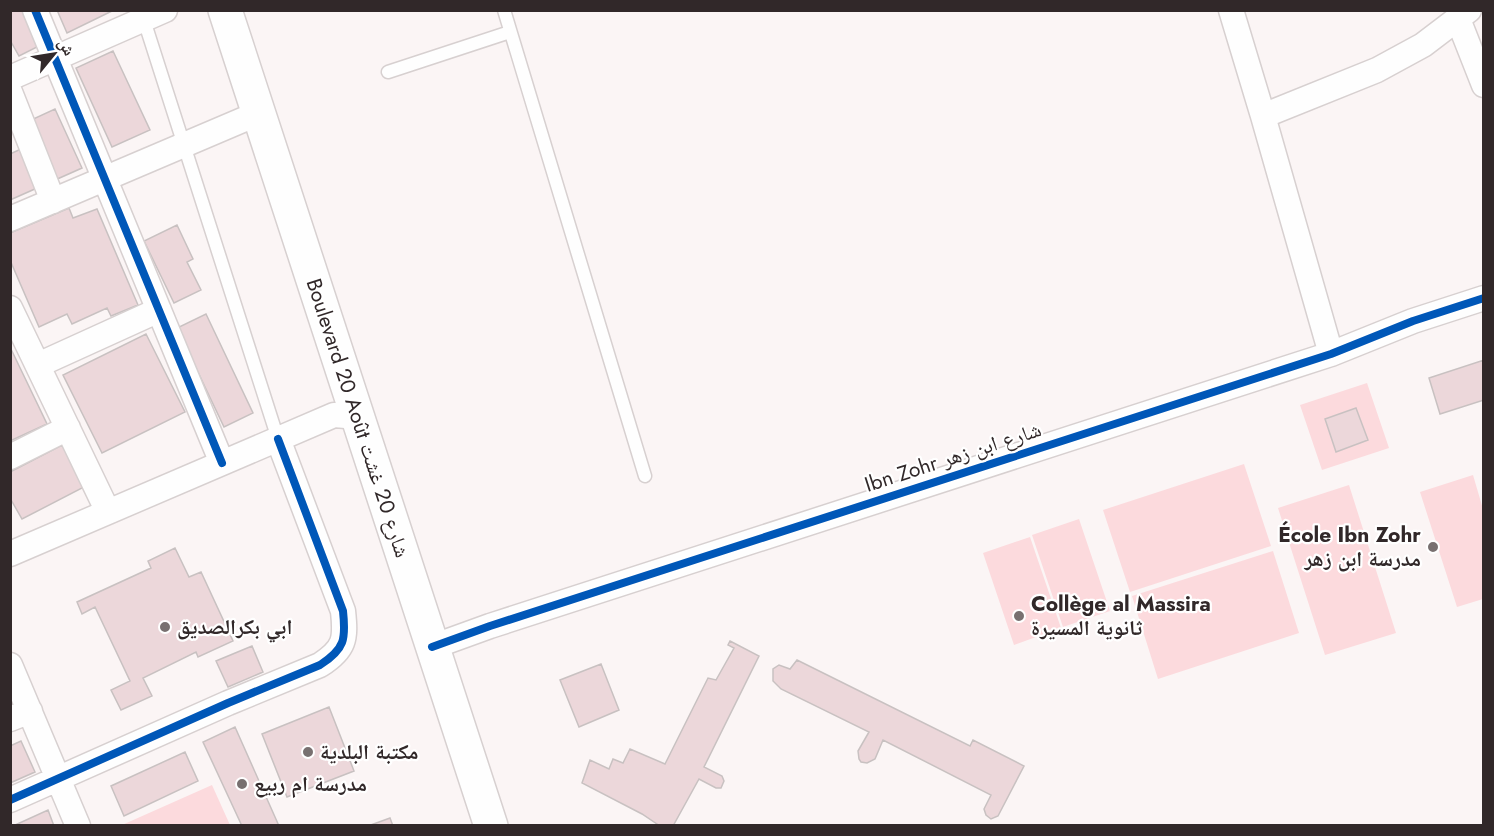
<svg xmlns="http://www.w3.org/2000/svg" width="1494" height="836" font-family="Jost,'Noto Naskh Arabic',sans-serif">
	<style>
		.green { fill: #fcdadd }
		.building { fill: #ecd7da; stroke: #c8c1c1; stroke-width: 1.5 }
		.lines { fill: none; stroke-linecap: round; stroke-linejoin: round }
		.lane-casing { stroke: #d7d0d0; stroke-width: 15 }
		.street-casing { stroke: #d7d0d0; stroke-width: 27 }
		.secondary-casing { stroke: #d7d0d0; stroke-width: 36 }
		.lane { stroke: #fefefe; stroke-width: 12 }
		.street { stroke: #fefefe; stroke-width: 24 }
		.secondary { stroke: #fefefe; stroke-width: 33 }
		.cycleway-casing { stroke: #fff; stroke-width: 11 }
		.cycleway { stroke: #0057b8; stroke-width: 8 }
		.poi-dot { fill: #787070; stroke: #fff; stroke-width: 2 }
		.labels { text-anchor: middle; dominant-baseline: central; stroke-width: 4.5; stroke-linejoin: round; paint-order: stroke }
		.street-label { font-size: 21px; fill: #312829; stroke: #fff }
		.poi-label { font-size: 21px; font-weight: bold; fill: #312829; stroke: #fff; text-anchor: start }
	</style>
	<rect width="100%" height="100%" fill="#fbf5f5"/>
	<path class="green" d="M1367 383 1389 448 1322 470 1300 405Z
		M1244 464 1271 546 1130 592 1103 510Z
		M1473 475 1483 509V599L1457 607 1420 492Z
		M1349 485 1396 633 1325 655 1278 508Z
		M1079 519 1110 611 1063 627 1032 535Z
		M1030 537 1061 628 1014 645 983 553Z
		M1273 551 1299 633 1158 679 1132 596Z
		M212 785 230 825H122Z"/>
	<path class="building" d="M10 10H26L43 44 19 56 10 40Z
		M57 10H114L67 33Z
		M113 51 150 130 112 147 76 68Z
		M55 109 82 168 10 200V154L41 140 31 120Z
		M69 208 73 218 97 209 138 305 111 316 107 308 72 324 67 314 39 327 10 260V233Z
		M177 225 193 259 187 262 201 290 174 303 144 241Z
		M206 314 253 413 224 427 177 328Z
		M146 334 185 412 102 453 63 375Z
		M10 347 47 424 10 441Z
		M1484 360V400L1440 414 1429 378Z
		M1356 408 1368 440 1336 452 1325 419Z
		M62 445 84 487 22 519 10 498V472Z
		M175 548 189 577 201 572 233 641 198 657 196 652 143 678 152 696 121 710 111 690 130 681 95 607 82 614 77 602 151 568 148 561Z
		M730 641 759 656 704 767 722 776 724 781 721 788H716L699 779 673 826H660L642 814 582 783 590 760 609 769 613 759 623 763 630 749 665 764 708 678 716 680 734 648 728 645Z
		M252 646 263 672 228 687 216 661Z
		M797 660 970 746 973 740 1024 766 998 816 991 819 986 815 984 809 991 795 883 740 875 759 867 763 861 762 859 759 858 751 869 732 781 689 773 681V669L779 665 790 669Z
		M601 664 619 710 579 727 560 680Z
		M329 707 354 771 287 797 262 734Z
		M235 727 279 826H242L203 742Z
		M21 741 35 772 10 783V746Z
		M185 752 198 781 124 816 111 786Z
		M48 810 54 826H13Z
		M390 818 393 826H368Z"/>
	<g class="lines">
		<g class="lane-casing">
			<path id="lane" d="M504 10 645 476
				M143 17 278 439
				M388 72 510 32"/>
		</g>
		<g class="street-casing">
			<path id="street" d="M35 10 222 463
				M1231 10 1263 116 1331 354
				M1458 19 1484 85
				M10 78 165 10
				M10 92 53 201
				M1263 116 1377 70 1423 45 1469 10
				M10 219 259 113
				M10 308 108 512
				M38 365 159 310
				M10 457 68 428
				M10 554 334 415 358 417
				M432 647 490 626 1331 354 1413 321 1484 298
				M10 665 78 826
				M10 719 30 711
				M10 800 228 703 320 665C345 649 346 639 343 611L278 439"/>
		</g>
		<g class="secondary-casing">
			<path id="secondary" d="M225 10 491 826"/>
		</g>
		<use href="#lane" class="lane"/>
		<use href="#street" class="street"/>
		<use href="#secondary" class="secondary"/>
		<g class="cycleway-casing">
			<path id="cycleway" d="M35 10 222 463
				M432 647 490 626 1331 354 1413 321 1484 298
				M10 800 228 703 320 665C345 649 346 639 343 611L278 439"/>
		</g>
		<use href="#cycleway" class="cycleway"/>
	</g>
	<g class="poi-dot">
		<circle cx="1433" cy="547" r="6"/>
		<circle cx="1019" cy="616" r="6"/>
		<circle cx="165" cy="627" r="6"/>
		<circle cx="308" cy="752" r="6"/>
		<circle cx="242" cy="784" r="6"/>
	</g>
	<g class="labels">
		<g class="street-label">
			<text transform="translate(358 418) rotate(72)">Boulevard 20 Août شارع 20 غشت</text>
			<text transform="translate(953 457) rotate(-18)">Ibn Zohr شارع ابن زهر</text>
		</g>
		<g class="poi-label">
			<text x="1421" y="535" text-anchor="end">École Ibn Zohr<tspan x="1421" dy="24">مدرسة ابن زهر</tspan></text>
			<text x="1031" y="604">Collège al Massira<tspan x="1031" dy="24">ثانوية المسيرة</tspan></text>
			<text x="177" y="627">ابي بكرالصديق</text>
			<text x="320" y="752">مكتبة البلدية</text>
			<text x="254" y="784">مدرسة ام ربيع</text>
		</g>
	</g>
	<rect width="1494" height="836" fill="none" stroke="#312829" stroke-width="24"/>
	<g transform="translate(54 54) rotate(60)" stroke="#ffffff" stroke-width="4.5" paint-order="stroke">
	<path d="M0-4.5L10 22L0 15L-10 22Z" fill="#312829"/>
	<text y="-9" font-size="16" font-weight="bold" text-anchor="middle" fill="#312829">ش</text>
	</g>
</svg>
